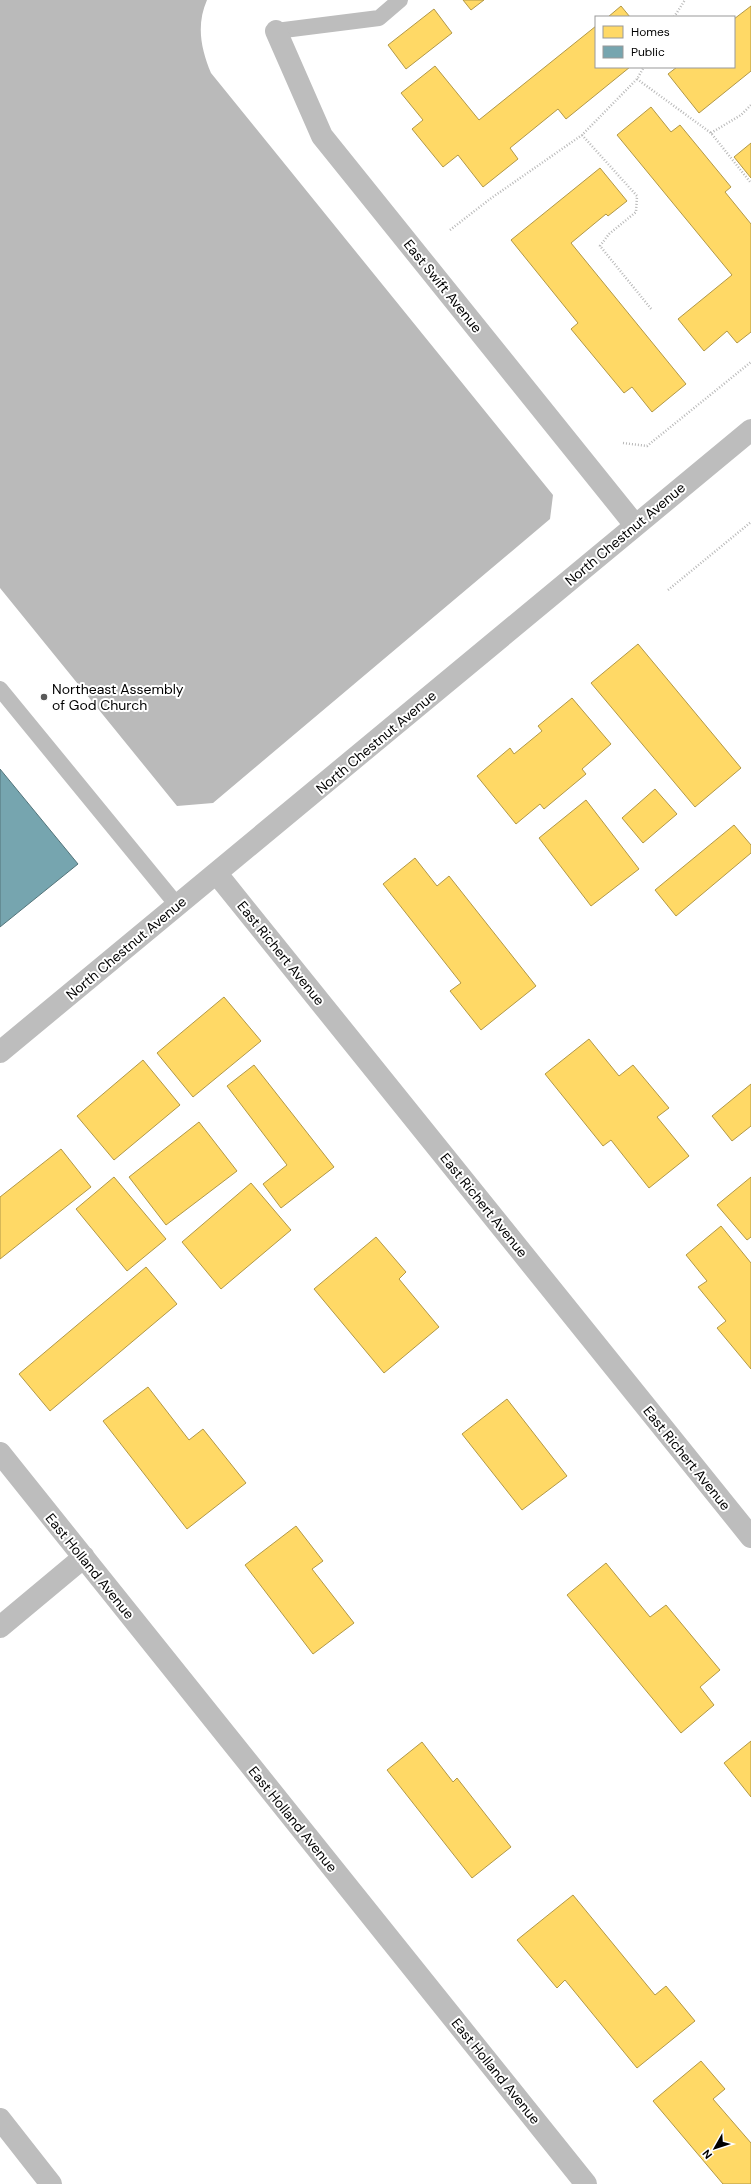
<svg xmlns="http://www.w3.org/2000/svg" width="751" height="2184" font-family="'DM Sans',sans-serif">
	<style>
		.water { fill: #bababa }
		.homes { fill: #ffd966; stroke: #b29847 }
		.public { fill: #76a5af; stroke: #53747a }
		.lines { fill: none; stroke-linecap: round; stroke-linejoin: round }
		.path { stroke: #b8b8b8; stroke-width: 2.5; stroke-dasharray: 1 2; stroke-linecap: butt }
		.service { stroke: #bdbdbd; stroke-width: 16 }
		.minor { stroke: #bdbdbd; stroke-width: 22 }
		.poi-dot { fill: #595959; stroke: #fff; stroke-width: 1.5 }
		.labels { text-anchor: middle; dominant-baseline: central; stroke-width: 4; stroke-linejoin: round; paint-order: stroke }
		.street-label { font-size: 14px; fill: #000; stroke: #fff }
		.poi-label { font-size: 14px; fill: #000; stroke: #fff; text-anchor: start }
	</style>
	<rect width="100%" height="100%" fill="#fff"/>
	<path class="water" d="M0 0H207C196 25 201 49 211 73L553 495 550 519 213 803 177 806 0 588Z"/>
	<path class="homes" d="M463 0H484L471 10Z
		M621 6 630 17H608Z
		M751 6V71L699 113 668 74 677 67H734V19Z
		M434 9 452 33 406 69 388 45Z
		M596 26V67H630L566 119 558 109 510 148 518 159 483 187 458 155 443 167 412 129 423 120 401 93 435 66 479 120Z
		M651 107 671 132 680 125 731 187 725 192 751 224V332L737 343 727 331 704 351 678 319 732 275 617 135Z
		M751 143V178L734 157Z
		M600 168 627 201 608 216 606 214 571 243 686 384 652 412 632 387 624 393 571 329 578 323 511 240Z
		M638 644 741 768 695 807 591 683Z
		M572 698 611 744 582 769 586 774 544 809 540 804 516 824 477 776 510 748 514 754 542 731 538 726Z
		M655 789 677 814 643 843 622 818Z
		M586 800 639 869 591 906 539 838Z
		M734 825 751 845V853L676 916 655 890Z
		M415 858 437 886 449 876 536 986 481 1030 450 991 461 983 383 884Z
		M224 997 261 1041 193 1097 157 1053Z
		M589 1039 619 1076 633 1065 669 1108 657 1117 689 1156 649 1188 611 1140 603 1146 545 1074Z
		M143 1060 180 1105 114 1160 77 1116Z
		M254 1065 334 1167 281 1208 263 1184 287 1165 227 1086Z
		M751 1084V1126L732 1141 712 1116Z
		M199 1122 237 1171 166 1225 129 1177Z
		M61 1149 91 1187 0 1259V1197Z
		M114 1177 166 1239 127 1271 76 1209Z
		M751 1177V1237L747 1240 717 1205Z
		M251 1183 291 1230 221 1289 182 1242Z
		M721 1226 751 1263V1369L717 1328 726 1321 698 1287 707 1281 686 1255Z
		M376 1237 406 1272 399 1279 439 1327 384 1373 314 1289Z
		M146 1267 177 1304 50 1411 19 1374Z
		M148 1387 189 1440 203 1429 246 1483 187 1529 103 1421Z
		M507 1399 567 1476 522 1510 462 1434Z
		M296 1526 323 1561 312 1569 354 1623 313 1654 245 1565Z
		M606 1563 650 1617 666 1605 720 1670 700 1687 714 1705 681 1733 567 1595Z
		M751 1741V1797L724 1763Z
		M422 1742 453 1782 457 1778 511 1847 472 1878 387 1770Z
		M573 1895 655 1995 666 1986 695 2021 637 2068 565 1980 557 1988 517 1940Z
		M701 2061 725 2089 713 2099 751 2143V2184H723L653 2101Z"/>
	<path class="public" d="M0 769 78 864 0 927Z"/>
	<g class="lines">
		<path class="path" d="M674 17 685 0
			M637 79 711 133 751 183
			M711 133 741 115 751 105
			M582 135 637 196 636 212 609 234 600 246 652 310
			M450 230 490 199 582 135 637 79 644 67
			M623 443 647 446 751 362
			M668 590 751 522"/>
		<path class="service" d="M276 31 379 18 400 0
			M0 689 177 905"/>
		<path class="minor" d="M276 31 322 136 635 525
			M217 874 751 1537
			M0 1052 751 430
			M0 1453 586 2184
			M0 1627 84 1557
			M0 2119 51 2184"/>
	</g>
	<circle class="poi-dot" cx="44" cy="697" r="4"/>
	<g class="labels">
		<g class="street-label">
			<text transform="translate(443 286) rotate(51)">East Swift Avenue</text>
			<text transform="translate(625 534) rotate(-40)">North Chestnut Avenue</text>
			<text transform="translate(376 742) rotate(-40)">North Chestnut Avenue</text>
			<text transform="translate(126 948) rotate(-40)">North Chestnut Avenue</text>
			<text transform="translate(281 953) rotate(51)">East Richert Avenue</text>
			<text transform="translate(484 1205) rotate(51)">East Richert Avenue</text>
			<text transform="translate(687 1458) rotate(51)">East Richert Avenue</text>
			<text transform="translate(90 1566) rotate(51)">East Holland Avenue</text>
			<text transform="translate(293 1819) rotate(51)">East Holland Avenue</text>
			<text transform="translate(496 2071) rotate(51)">East Holland Avenue</text>
		</g>
		<g class="poi-label">
			<text x="52" y="689">Northeast Assembly<tspan x="52" dy="16">of God Church</tspan></text>
		</g>
	</g>
	<rect x="595" y="16" width="140" height="52" fill="#ffffff" stroke="#999999"/>
	<rect x="603" y="26" width="20" height="12" fill="#ffd966" stroke="#999999"/>
	<text x="631" y="36" font-size="12" fill="#000000">Homes</text>
	<rect x="603" y="46" width="20" height="12" fill="#76a5af" stroke="#999999"/>
	<text x="631" y="56" font-size="12" fill="#000000">Public</text>
	<g transform="translate(715 2148) rotate(231)" stroke="#ffffff" stroke-width="3" paint-order="stroke">
	<path d="M0-3L7 15L0 10L-7 15Z" fill="#000000"/>
	<text y="-6" font-size="11" font-weight="bold" text-anchor="middle" fill="#000000">N</text>
	</g>
</svg>
